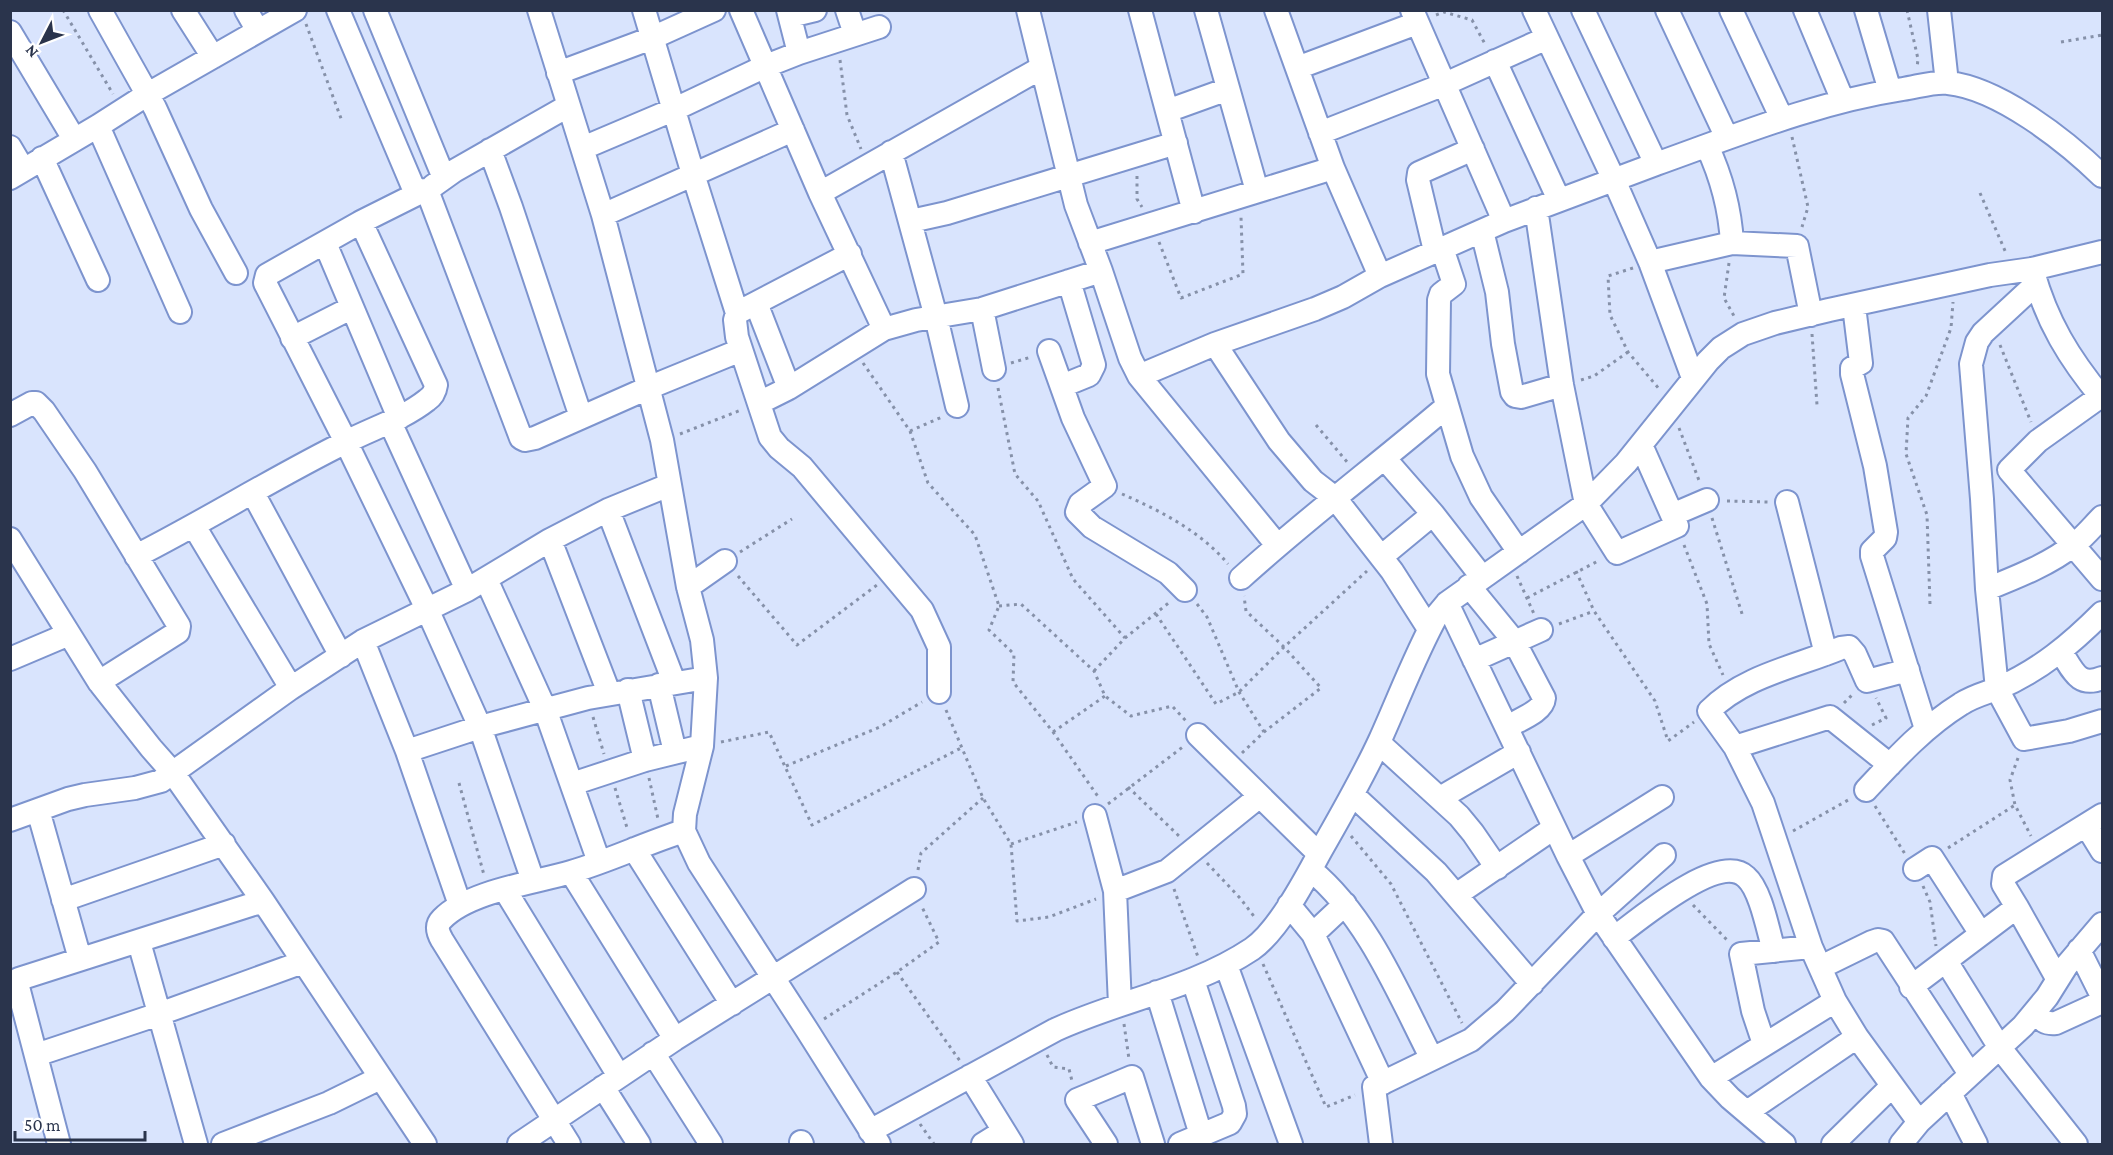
<svg xmlns="http://www.w3.org/2000/svg" width="2113" height="1155" font-family="'Crimson Pro',serif">
	<style>
		.lines { fill: none; stroke-linecap: round; stroke-linejoin: round }
		.minor-casing { stroke: #7d94ce; stroke-width: 26 }
		.path { stroke: #8691a9; stroke-width: 3; stroke-dasharray: 3 4.5; stroke-linecap: butt }
		.minor { stroke: #fff; stroke-width: 22 }
	</style>
	<rect width="100%" height="100%" fill="#d9e4fd"/>
	<g class="lines">
		<g class="minor-casing">
			<path id="minor" d="M100 10 155 108 201 209 236 273
				M183 10 213 57
				M246 10 258 31
				M338 10 416 194
				M375 10 444 178
				M539 10 603 215 662 440 688 587 702 640 706 678 702 746 685 814 684 831 699 863 807 1030 879 1144
				M644 10 693 174 737 313 735 320 737 337 770 437 779 448 802 467 922 610 939 647V692
				M741 10 820 193 884 329
				M788 10 799 53
				M847 10 855 34
				M1028 10 1076 205 1101 271 1130 358 1139 376 1277 545
				M1140 10 1194 212
				M1206 10 1257 191
				M1276 10 1333 168 1380 276
				M1412 10 1504 221
				M1534 10 1614 180 1650 262 1693 378
				M1667 10 1727 138
				M1731 10 1782 119
				M1805 10 1843 101
				M1866 10 1890 91
				M1939 10 1947 83
				M790 16 815 10
				M10 32 74 139
				M1495 61 1559 200
				M1297 68 1417 23
				M558 73 652 38 714 10
				M1167 111 1228 89
				M98 126 180 312
				M1320 133 1445 84 1547 38
				M1707 146C1722 178 1730 208 1732 243
				M10 147 23 169
				M583 148 675 109 766 66 799 53 879 27
				M490 150 511 207 581 417
				M891 152 936 317 957 406
				M42 158 98 280
				M1656 164C1737 135 1818 102 1903 89 1917 87 1935 81 1948 83 1999 88 2066 141 2102 176
				M10 178 98 126 148 94 295 10
				M433 186 454 171 568 106
				M820 193 1041 68
				M1536 208 1562 385 1586 504 1617 553 1677 526 1641 445
				M603 215 793 130
				M911 221 947 213 1176 143
				M361 222 267 275 265 283 346 442 427 609 480 727 533 881
				M1482 231 1497 292 1503 344 1512 392 1515 396 1521 397 1562 385
				M325 243 399 418
				M1090 243 1333 168
				M1442 248 1454 284 1441 294 1439 300 1438 374 1462 456 1481 497 1519 552
				M1435 251 1418 180 1419 173 1473 149
				M1650 262 1732 243 1797 246 1811 315
				M2033 272C2047 322 2069 358 2102 398
				M2036 284 1983 333 1977 342 1971 364 1982 499 1987 589 1997 689 2024 739 2069 731 2102 721
				M756 303 789 388
				M1854 306 1861 363 1852 368V374L1875 466 1886 532 1885 538 1872 551V556L1926 729
				M982 309 994 369
				M737 313 850 254
				M292 338 351 308
				M1049 351 1073 418 1105 486 1080 504 1077 512 1092 527 1168 573 1185 590
				M1139 376 1215 344
				M1062 386 1089 375 1094 365 1069 281
				M2101 396 2038 441 2009 470 2102 579
				M759 403 789 388 884 329 916 320 982 309 1101 271
				M10 415 32 403H36L44 411 85 471 179 626 178 632 99 682
				M390 422 467 590
				M1385 459 1433 514 1482 577
				M253 493 341 656
				M1787 502 1826 654
				M608 510 674 682
				M1672 515 1707 500
				M194 526 291 688 363 641 467 590 550 540 608 510 669 485
				M10 539 99 682 151 748 173 773 263 901 425 1144
				M550 540 609 693
				M136 556C207 520 275 477 346 442 373 428 403 419 427 400 433 396 435 392 436 385L361 222 425 190H427L430 198 521 438 525 440 535 438 648 388 741 350
				M1381 557 1433 514
				M1241 578C1307 518 1378 465 1446 407
				M486 579 545 709 599 862
				M1469 586 1514 641 1544 698C1543 712 1518 720 1507 727
				M688 587 725 561
				M1987 589C2017 577 2050 564 2075 544 2085 536 2093 526 2102 517
				M1447 603 1568 856 1598 914 1711 1078 1730 1098 1784 1144
				M1429 629 1392 571 1335 498 1313 481 1279 441 1215 344 1315 309 1343 297 1380 276 1504 221 1656 164 1583 10
				M363 641 407 751 460 905
				M2061 652C2073 670 2078 688 2102 678
				M10 659 69 634
				M1474 660 1541 630
				M1908 670 1867 681 1855 654 1849 647 1841 648C1798 666 1743 676 1709 711L1735 747 1763 803 1811 947 1835 1001 1857 1037 1919 1122
				M659 685 675 752
				M628 690 645 760
				M1198 735 1319 854
				M1379 743 1459 816 1473 833 1497 868
				M1735 747 1830 717 1890 765
				M407 751 480 727 588 698 706 678
				M572 784 645 760 702 746
				M1866 790C1895 759 1924 727 1961 704 1973 696 1986 693 1999 688 2040 670 2071 644 2102 613
				M1353 795 1436 872 1532 984
				M1440 798 1519 752
				M38 810 80 959
				M1095 816 1115 891 1120 1005
				M10 820 68 799 85 795 135 788 161 781 291 688
				M2086 825 2102 851
				M634 849 732 1004
				M1568 856 1662 797
				M1915 869 1932 858 1981 934
				M1311 870C1368 917 1399 995 1432 1059
				M571 872 675 1039
				M505 890 619 1076
				M1115 891 1167 871 1260 796
				M1456 895 1554 828
				M63 900 224 844
				M1289 905 1313 934 1383 1083
				M2017 907 2003 884 2004 876 2102 815
				M1313 934 1345 904
				M1614 938C1637 921 1719 851 1746 877 1761 890 1768 931 1774 951
				M139 942 196 1144
				M2079 950 2102 996
				M1946 961 2000 1048 2076 1144
				M1226 965 1291 1144
				M1821 967 1872 942 1878 940 1883 941 1970 1074
				M1911 987 2017 907 2057 978
				M1157 992 1201 1135
				M2036 1012C2042 1021 2045 1024 2056 1023L2102 1002
				M1764 1044 1753 1011 1741 954 1811 947
				M653 1053 711 1144
				M36 1055 159 1014 303 962
				M970 1076 1012 1144
				M1711 1078 1835 1001
				M603 1087 639 1144
				M1950 1093 1976 1144
				M1747 1112 1857 1037
				M870 1131 1055 1030C1120 1000 1192 989 1252 949 1278 931 1305 880 1320 852 1341 815 1362 779 1380 740 1399 698 1415 655 1437 615L1447 603 1586 504 1626 463 1708 361 1721 348 1743 334 1775 323 1829 310 1990 275 2032 269 2102 252
				M801 1142 802 1144
				M59 1144 18 987 19 979 263 901
				M223 1144 329 1103 380 1078
				M519 1144 675 1039 914 889
				M569 1144 442 940C438 933 435 926 442 919 469 891 534 883 571 872 609 861 646 843 684 831
				M983 1144 1004 1131
				M1106 1144 1077 1100 1132 1077 1153 1144
				M1180 1144 1230 1123 1235 1114 1234 1106 1193 980
				M1381 1144 1374 1087 1471 1040 1505 1011 1598 914 1664 855
				M1833 1144 1892 1086
				M1901 1144 1919 1122 2023 1026 2047 997 2067 965 2102 924"/>
		</g>
		<path class="path" d="M63 10 113 94
			M1907 10 1918 59 1917 68
			M1436 15 1444 12 1472 20 1485 44
			M306 24 342 121
			M2061 42 2102 35
			M840 60 847 115 861 149
			M1792 137 1808 207 1802 227
			M1137 176V199L1142 207
			M1980 193 2006 253
			M1159 242 1181 298 1243 274 1241 217
			M1729 263 1724 298 1734 316
			M1633 268 1608 276 1610 315 1628 352 1660 390
			M1812 334 1817 405
			M2000 345 2031 422
			M863 363 910 431 928 483 975 535 999 606 989 630 1014 654 1013 682 1053 732 1099 798
			M1011 363 1031 357
			M1581 380 1594 376 1628 352
			M998 388 1015 474 1038 501 1073 579 1125 638
			M1316 425 1348 463
			M1679 428 1700 483
			M910 431 942 417
			M680 434 741 410
			M1122 494C1161 511 1200 531 1228 564
			M1727 501 1768 502
			M1712 518 1743 617
			M1684 545 1707 604 1709 644 1723 675
			M740 552 792 519
			M1576 571 1594 611 1655 701 1668 741 1694 722
			M738 576 797 645 877 585
			M1517 576 1534 614
			M1527 598 1600 560
			M1197 604 1207 617 1239 692 1264 732
			M1930 604 1927 515 1906 454 1908 418 1926 396 1951 328 1953 302
			M999 606 1021 604 1094 671 1105 696 1131 716 1172 706 1186 721
			M1156 614 1216 704 1239 692 1284 647 1367 571
			M1559 624 1594 611
			M1094 671 1125 638 1171 601
			M1844 703 1854 693
			M946 710 983 798 1011 844 1017 921 1049 917 1096 899
			M593 717 604 754
			M1872 725 1886 718 1876 698
			M1053 732 1105 696
			M721 742 769 732 812 825 961 748
			M1242 753 1264 732 1321 688 1284 647 1246 611 1244 596
			M2018 758 2010 780 2015 805 2031 836
			M786 766 880 727 922 702
			M649 778 658 819
			M459 783 484 875
			M1128 787 1179 836
			M615 788 628 831
			M1108 804 1184 746
			M1875 806 1905 854
			M1793 831 1850 799
			M1351 836 1391 884 1462 1023
			M1011 844 1077 822
			M1948 848 2015 805
			M1207 863 1240 898 1256 919
			M918 870 921 853 983 798
			M1923 886 1930 902 1936 946
			M1174 889 1198 957
			M1693 905 1728 941
			M1263 964 1326 1107 1355 1095
			M897 972 960 1061
			M824 1019 897 972 939 942 922 907
			M1124 1024 1129 1059
			M1047 1055 1053 1067 1069 1069 1072 1081
			M920 1124 934 1144"/>
		<use href="#minor" class="minor"/>
	</g>
	<rect width="2113" height="1155" fill="none" stroke="#2a344c" stroke-width="24"/>
	<g transform="translate(42 42) rotate(228)" stroke="#ffffff" stroke-width="4.5" paint-order="stroke">
	<path d="M0-4.5L10 22L0 15L-10 22Z" fill="#2a344c"/>
	<text y="-9" font-size="16" font-weight="bold" text-anchor="middle" fill="#2a344c">N</text>
	</g>
	<path d="M15 1131v9h130v-9" fill="none" stroke="#2a344c" stroke-width="3"/>
	<text x="24" y="1131" font-size="18" fill="#2a344c" stroke="#ffffff" stroke-width="4.5" paint-order="stroke">50 m</text>
</svg>
